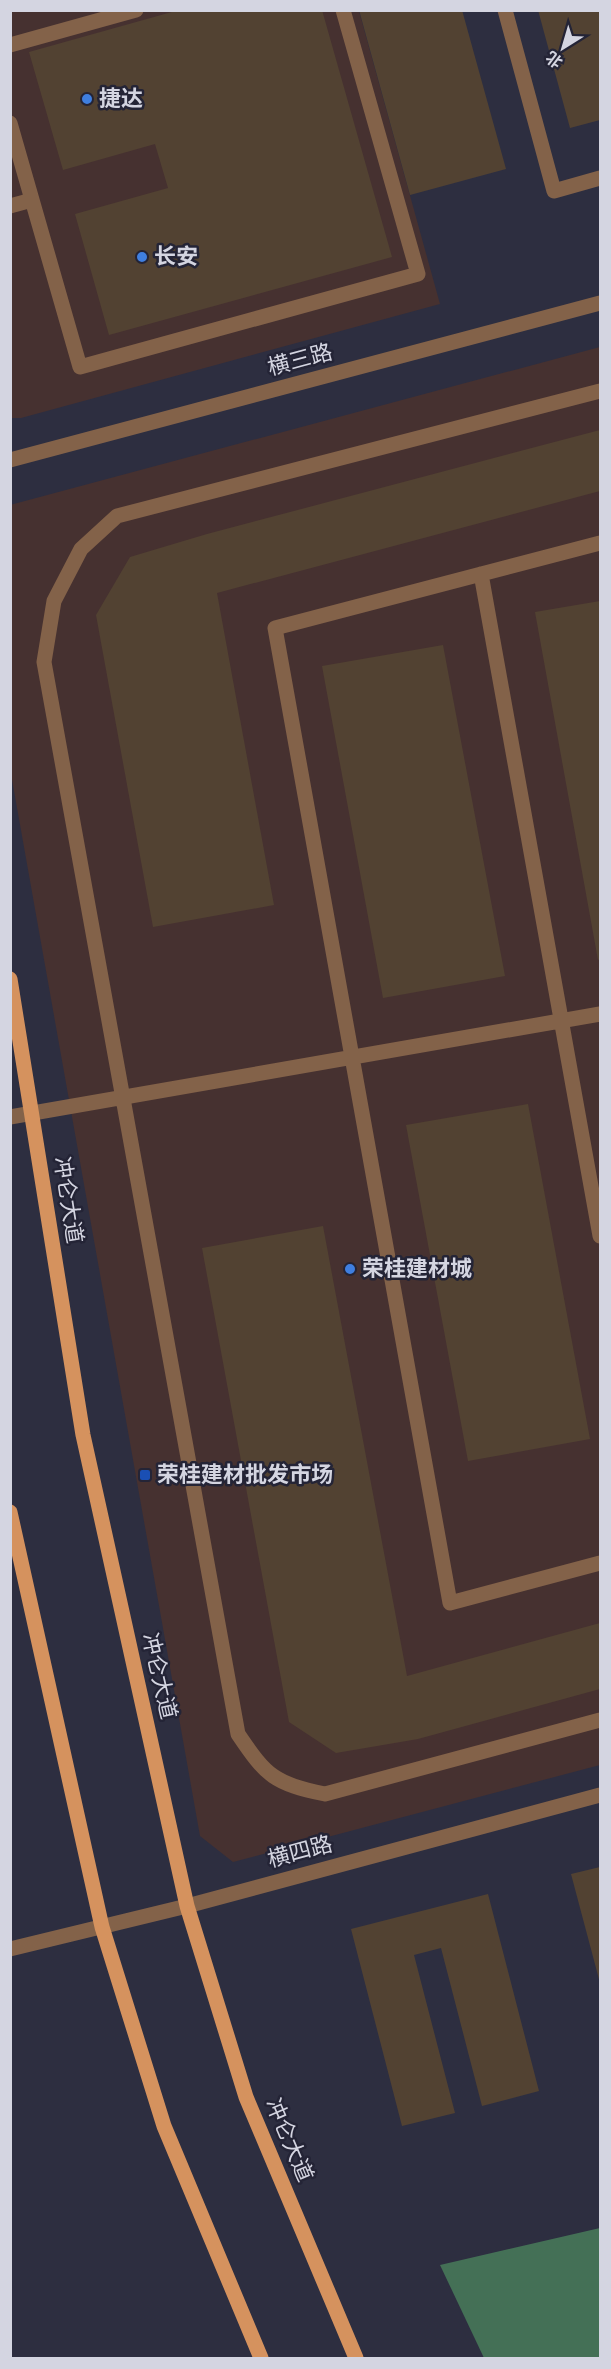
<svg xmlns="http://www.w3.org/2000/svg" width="611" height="2369" font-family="Karla,'Noto Sans SC',sans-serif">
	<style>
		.commercial { fill: #463130 }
		.forest { fill: #447056 }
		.building { fill: #524232 }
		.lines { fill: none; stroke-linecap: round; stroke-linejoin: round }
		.minor { stroke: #836249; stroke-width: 15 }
		.major { stroke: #d5925e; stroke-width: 15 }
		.shop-dot { fill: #3f7fe0; stroke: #242436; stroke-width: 2 }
		.transit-dot { fill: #1a4fb4; stroke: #242436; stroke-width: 2 }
		.labels { text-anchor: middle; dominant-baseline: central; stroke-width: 5; stroke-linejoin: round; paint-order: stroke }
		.poi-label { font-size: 22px; font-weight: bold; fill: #d4d5e1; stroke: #242436; text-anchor: start }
		.street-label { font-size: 22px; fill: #d4d5e1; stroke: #242436 }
	</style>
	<rect width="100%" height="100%" fill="#2d2e40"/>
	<path class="commercial" d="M11 11H359L440 304 21 418H11Z
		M600 347V1765L233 1862 200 1836 11 774 10 505Z"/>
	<path class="forest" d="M600 2228V2358H484L440 2265Z"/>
	<path class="building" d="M179 10H322L392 257 109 335 75 214 168 188 155 144 63 170 29 52Z
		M359 10H462L506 169 410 195Z
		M538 10H600V120L570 128Z
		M600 430V491L217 593 274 905 153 927 96 615 130 557 207 534Z
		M600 601V959L598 960 535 612Z
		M443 645 505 976 383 998 322 666Z
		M528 1104 590 1439 468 1461 406 1125Z
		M323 1226 407 1676 600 1623V1689L418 1739 336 1753 289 1722 202 1248Z
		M600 1867V1983L571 1874Z
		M488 1894 539 2091 482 2106 441 1948 414 1955 455 2113 402 2126 351 1929Z"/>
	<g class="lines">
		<path class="minor" d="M505 10 554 191 600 178
			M10 45 136 10
			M10 123 80 367 418 274 343 10
			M10 206 32 200
			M600 391 117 516 81 549 54 601 44 662 238 1734C267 1777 274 1783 325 1794L600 1720
			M10 460 600 303
			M600 543 275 628 450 1603 600 1563
			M481 574 600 1236
			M10 1117 600 1014
			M10 1949 187 1906 600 1795"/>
		<path class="major" d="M10 979 83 1435 187 1906 246 2097 356 2358
			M10 1512 102 1927 164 2126 261 2358"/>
	</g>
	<g class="shop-dot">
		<circle cx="87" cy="99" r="6"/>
		<circle cx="142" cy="257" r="6"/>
		<circle cx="350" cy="1269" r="6"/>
	</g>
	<rect class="transit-dot" x="139" y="1469" width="12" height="12" rx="3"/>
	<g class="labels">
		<g class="poi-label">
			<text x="99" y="99">捷达</text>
			<text x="154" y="257">长安</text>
			<text x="362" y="1269">荣桂建材城</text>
			<text x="157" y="1475">荣桂建材批发市场</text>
		</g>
		<g class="street-label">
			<text transform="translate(300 360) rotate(-15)">横三路</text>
			<text transform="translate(68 1200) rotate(81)">冲仑大道</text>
			<text transform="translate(159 1676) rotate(77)">冲仑大道</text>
			<text transform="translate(300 1852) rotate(-15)">横四路</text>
			<text transform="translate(289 2140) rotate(67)">冲仑大道</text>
		</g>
	</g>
	<rect width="611" height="2369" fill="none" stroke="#d4d5e1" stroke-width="24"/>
	<g transform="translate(563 48) rotate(217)" stroke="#242436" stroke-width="4.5" paint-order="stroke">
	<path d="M0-4.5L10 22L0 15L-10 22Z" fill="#d4d5e1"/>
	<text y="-9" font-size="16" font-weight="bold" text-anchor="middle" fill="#d4d5e1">北</text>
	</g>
</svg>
